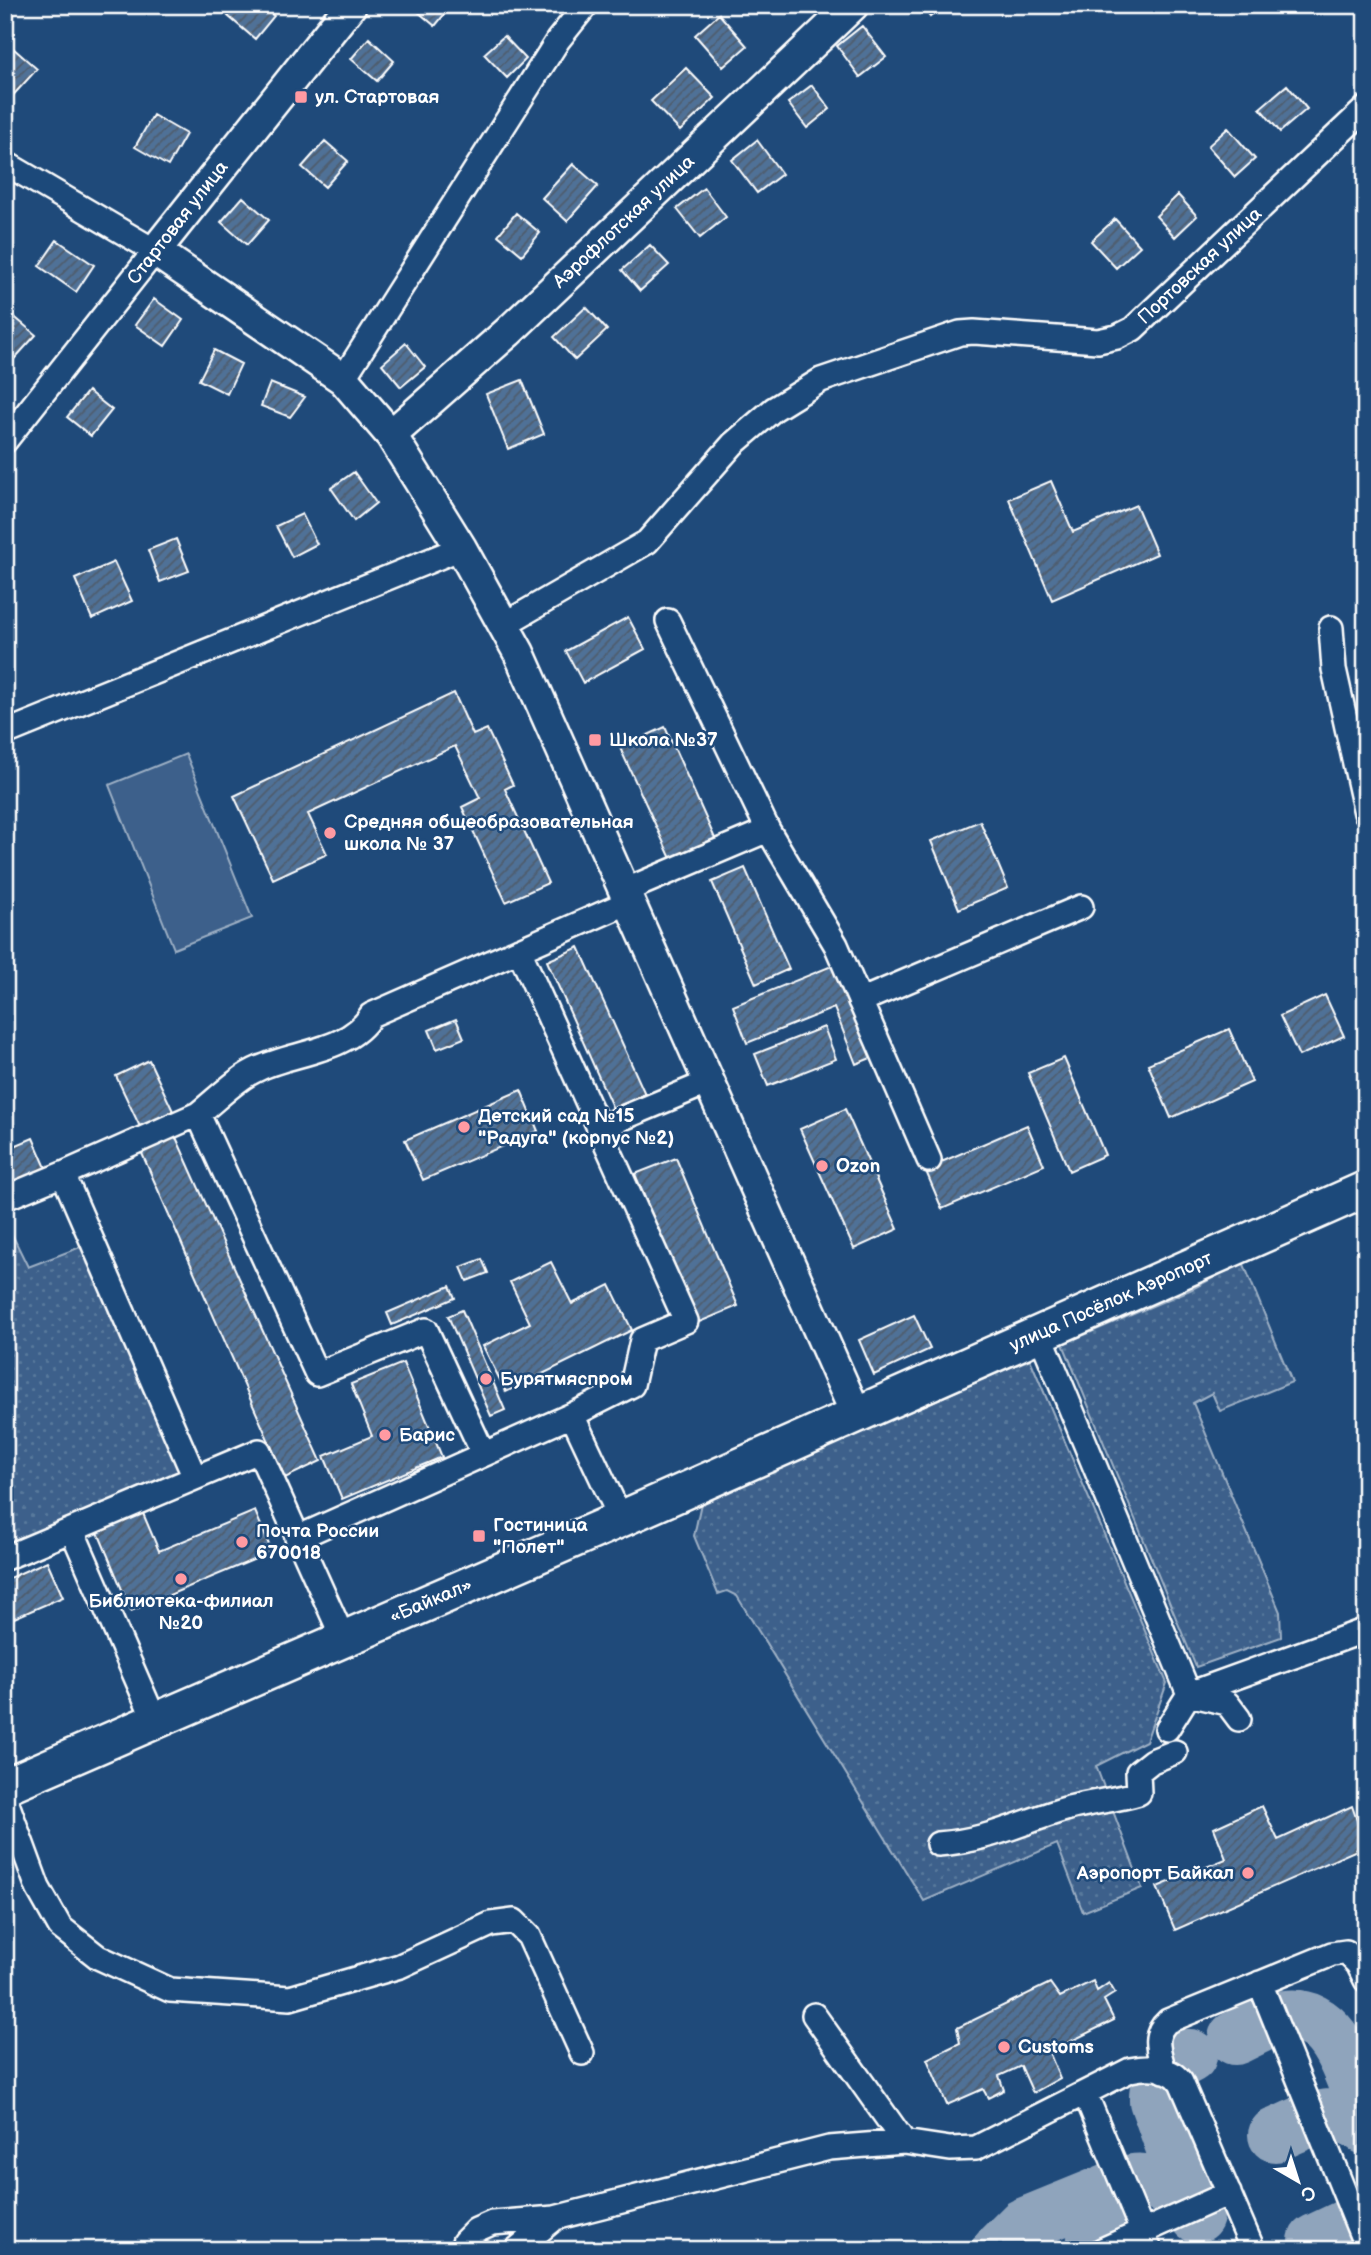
<svg xmlns="http://www.w3.org/2000/svg" width="1371" height="2255" font-family="'Balsamiq Sans',sans-serif">
	<style>
		.green { fill: url(#green-dots); stroke: #9eb0c5; stroke-width: 2 }
		.pitch { fill: #3c618b; stroke: #9eb0c5; stroke-width: 2 }
		.lines { fill: none; stroke-linecap: round; stroke-linejoin: round }
		.taxiway { stroke: #8fa4bc; stroke-width: 54 }
		.building { fill: url(#building-hatch); stroke: #fff; stroke-width: 2 }
		.minor-casing { stroke: #fff; stroke-width: 28 }
		.major-casing { stroke: #fff; stroke-width: 35 }
		.highway-casing { stroke: #fff; stroke-width: 40 }
		.minor { stroke: #1f4a7a; stroke-width: 23 }
		.major { stroke: #1f4a7a; stroke-width: 30 }
		.highway { stroke: #1f4a7a; stroke-width: 35 }
		.poi-dot { fill: #ff9aa2; stroke: #1f4a7a; stroke-width: 2.5 }
		.labels { text-anchor: middle; dominant-baseline: central; stroke-width: 5; stroke-linejoin: round; paint-order: stroke }
		.poi-label { font-size: 19px; font-weight: bold; fill: #fff; stroke: #1f4a7a; text-anchor: start }
		.street-label { font-size: 19px; fill: #fff; stroke: #1f4a7a }
	</style>
	<defs>
		<pattern id="green-dots" width="8" height="8" patternUnits="userSpaceOnUse" patternTransform="scale(1.75)"><rect width="8" height="8" fill="#3c618b"/><path d="M2 2h.1M6 6h.1" fill="none" stroke="#59799c" stroke-width="1.8" stroke-linecap="round"/></pattern>
		<pattern id="building-hatch" width="6" height="6" patternUnits="userSpaceOnUse" patternTransform="scale(1.75)"><rect width="6" height="6" fill="#507197"/><path d="M-1 1l2-2M0 6l6-6M5 7l2-2" fill="none" stroke="#4e5b6a"/></pattern>
	</defs>
	<rect width="100%" height="100%" fill="#1f4a7a"/>
	<filter id="ink" filterUnits="userSpaceOnUse"><feTurbulence type="fractalNoise" baseFrequency=".0143" numOctaves="2"/><feDisplacementMap in="SourceGraphic" scale="14" xChannelSelector="R" yChannelSelector="G"/><feConvolveMatrix kernelMatrix="1 2 1 2 8 2 1 2 1" color-interpolation-filters="sRGB"/></filter>
	<g filter="url(#ink)">
		<path class="green" d="M5 1220 28 1267 83 1246 186 1469 5 1548Z
			M1243 1262 1292 1382 1220 1411 1212 1393 1193 1403 1280 1612 1281 1637 1196 1667 1063 1344 1192 1289Z
			M1030 1359 1167 1683 1146 1741 1096 1766 1142 1888 1083 1912 1057 1844 924 1901 737 1596 727 1591 718 1594 694 1536 701 1503Z"/>
		<path class="pitch" d="M186 754 252 918 174 949 109 785Z"/>
		<g class="lines">
			<path class="taxiway" d="M1235 2038C1251 2031 1268 2020 1285 2017 1337 2009 1351 2078 1366 2113
				M1275 2135C1306 2122 1336 2103 1366 2128
				M1315 2241 1351 2224 1366 2221
				M998 2250 1023 2225 1119 2186
				M1095 2250C1092 2233 1096 2217 1104 2203 1130 2160 1175 2187 1197 2216L1156 2101C1155 2075 1169 2067 1190 2056"/>
		</g>
		<path class="building" d="M237 5H261L274 16 255 39 228 16Z
			M410 5H452L435 26Z
			M921 5H945L930 17Z
			M719 14 747 46 723 67 695 35Z
			M862 26 886 57 860 77 837 46Z
			M504 36 526 59 507 78 484 54Z
			M369 38 394 61 377 81 351 59Z
			M5 41 37 69 7 102 5 101Z
			M686 68 715 98 680 131 651 101Z
			M812 85 830 109 807 128 788 103Z
			M1287 85 1307 109 1280 132 1260 108Z
			M153 115 186 134 168 166 135 147Z
			M1228 128 1255 159 1235 177 1208 146Z
			M757 140 782 174 757 193 732 160Z
			M325 141 348 161 325 187 302 167Z
			M573 164 598 186 567 221 542 198Z
			M704 188 726 217 700 238 677 209Z
			M1178 195 1197 216 1175 237 1156 216Z
			M243 197 269 220 247 245 221 222Z
			M516 213 540 233 522 255 498 235Z
			M1115 219 1140 246 1116 268 1091 241Z
			M57 240 94 265 76 292 39 266Z
			M650 245 669 265 640 291 622 270Z
			M154 299 183 320 165 346 135 325Z
			M586 307 607 330 575 360 554 337Z
			M5 309 36 335 6 368 5 367Z
			M406 343 425 367 401 387 382 364Z
			M214 350 241 364 227 394 199 380Z
			M522 380 544 434 508 449 486 394Z
			M270 383 305 397 290 417 261 406Z
			M88 391 112 410 91 436 67 417Z
			M354 472 376 503 354 521 331 488Z
			M1051 481 1073 532 1136 505 1157 554 1052 600 1009 499Z
			M302 514 317 544 292 557 276 526Z
			M176 539 189 571 160 582 148 550Z
			M114 562 132 601 92 619 75 579Z
			M628 617 645 649 583 683 566 651Z
			M454 693 473 735 487 729 513 785 505 789 548 883 506 902 462 807 480 798 455 746 308 814 327 854 273 879 234 796Z
			M665 727 717 843 673 863 620 748Z
			M980 821 1008 888 959 909 931 841Z
			M745 868 789 969 756 984 712 882Z
			M579 947 645 1094 613 1109 547 961Z
			M839 963 876 1056 856 1064 834 1008 747 1043 733 1006Z
			M1325 995 1344 1036 1299 1056 1280 1016Z
			M456 1019 464 1038 437 1049 429 1030Z
			M824 1027 836 1059 768 1086 755 1054Z
			M1229 1029 1252 1082 1171 1118 1148 1064Z
			M1064 1058 1105 1155 1069 1171 1028 1073Z
			M149 1060 173 1111 140 1127 116 1076Z
			M521 1090 538 1131 423 1180 405 1140Z
			M845 1109 898 1229 854 1249 800 1129Z
			M1027 1125 1044 1165 942 1209 925 1169Z
			M175 1135 321 1461 285 1478 140 1149Z
			M33 1138 47 1170 5 1187V1150Z
			M676 1158 738 1306 697 1323 635 1174Z
			M482 1259 488 1273 467 1281 461 1267Z
			M551 1262 572 1304 610 1285 632 1330 506 1392 483 1346 530 1323 510 1282Z
			M450 1286 455 1298 392 1325 387 1313Z
			M462 1310 505 1410 491 1416 448 1316Z
			M914 1315 930 1349 874 1375 859 1340Z
			M403 1363 442 1457 342 1499 324 1456 372 1436 351 1384Z
			M142 1511 159 1551 255 1511 272 1552 131 1611 97 1530Z
			M47 1561 63 1597 5 1622V1580Z
			M1262 1806 1278 1840 1352 1806 1366 1846 1175 1930 1157 1887 1226 1859 1214 1828Z
			M1093 1981 1097 1991 1109 1983 1115 1993 1104 2000 1114 2020 1049 2052 1060 2078 1033 2093 1021 2066 999 2076 1004 2090 988 2098 983 2089 947 2105 927 2059 960 2043 957 2028 1050 1983 1060 1997Z"/>
		<g class="lines">
			<g class="minor-casing">
				<path id="minor" d="M5 163 155 251 5 441
					M343 379 558 40 586 5
					M668 621 768 830
					M505 624 647 542 733 444 774 409 821 380 960 333 974 332 1098 341 1117 337 1133 329 1366 108
					M1331 628 1334 669 1366 813
					M5 733 461 548
					M624 891 768 830 836 945 929 1160
					M519 950 686 1321 642 1340 632 1385 572 1415
					M860 1001 1081 907
					M198 1114C217 1099 238 1077 260 1068 295 1052 350 1051 371 1015L629 902
					M599 1128 709 1082
					M63 1174 198 1114 317 1374 426 1330 483 1453
					M5 1198 63 1174 195 1478
					M1040 1334 1189 1694 1167 1729
					M72 1530 155 1721
					M297 1538 572 1415 621 1519
					M5 1558 259 1451 343 1638
					M1189 1694 1366 1630
					M1189 1694 1227 1703 1239 1719
					M5 1798 38 1888 60 1927 98 1957 170 1990 290 1998 400 1966 491 1924 514 1921 529 1936 582 2053
					M938 1844C992 1840 1020 1822 1069 1808 1092 1802 1116 1800 1139 1793L1138 1772 1152 1761 1175 1752
					M1260 1983 1366 2246
					M814 2015 904 2142
					M1164 2071C1159 2051 1151 2036 1168 2021L1332 1954 1346 1952 1358 1964 1366 1980
					M1085 2093 1150 2250
					M463 2250 464 2242 476 2230 492 2223 555 2218 829 2148 904 2142 950 2149 976 2148 1130 2070C1148 2066 1169 2066 1181 2082L1253 2250
					M516 2250 555 2218
					M1102 2250 1229 2193"/>
			</g>
			<g class="major-casing">
				<path id="major" d="M351 5 155 251 343 379 391 435 461 548 519 653 856 1414
					M391 435 508 332 853 5"/>
			</g>
			<g class="highway-casing">
				<path id="highway" d="M5 1786 621 1519 1366 1189"/>
			</g>
			<use href="#minor" class="minor"/>
			<use href="#major" class="major"/>
			<use href="#highway" class="highway"/>
		</g>
	</g>
	<g class="poi-dot">
		<rect x="294" y="90" width="14" height="14" rx="3.5"/>
		<rect x="588" y="733" width="14" height="14" rx="3.5"/>
		<circle cx="330" cy="833" r="7"/>
		<circle cx="464" cy="1127" r="7"/>
		<circle cx="822" cy="1166" r="7"/>
		<circle cx="486" cy="1379" r="7"/>
		<circle cx="385" cy="1435" r="7"/>
		<rect x="472" y="1529" width="14" height="14" rx="3.5"/>
		<circle cx="242" cy="1542" r="7"/>
		<circle cx="181" cy="1579" r="7"/>
		<circle cx="1248" cy="1873" r="7"/>
		<circle cx="1004" cy="2047" r="7"/>
	</g>
	<g class="labels">
		<g class="poi-label">
			<text x="315" y="97">ул. Стартовая</text>
			<text x="609" y="740">Школа №37</text>
			<text x="344" y="822">Средняя общеобразовательная<tspan x="344" dy="22">школа № 37</tspan></text>
			<text x="478" y="1116">Детский сад №15<tspan x="478" dy="22">"Радуга" (корпус №2)</tspan></text>
			<text x="836" y="1166">Ozon</text>
			<text x="500" y="1379">Бурятмяспром</text>
			<text x="399" y="1435">Барис</text>
			<text x="493" y="1525">Гостиница<tspan x="493" dy="22">"Полет"</tspan></text>
			<text x="256" y="1531">Почта России<tspan x="256" dy="22">670018</tspan></text>
			<text x="181" y="1601" text-anchor="middle">Библиотека-филиал<tspan x="181" dy="22">№20</tspan></text>
			<text x="1234" y="1873" text-anchor="end">Аэропорт Байкал</text>
			<text x="1018" y="2047">Customs</text>
		</g>
		<g class="street-label">
			<text transform="translate(624 222) rotate(-43)">Аэрофлотская улица</text>
			<text transform="translate(178 223) rotate(-52)">Стартовая улица</text>
			<text transform="translate(1200 266) rotate(-43)">Портовская улица</text>
			<text transform="translate(1111 1302) rotate(-24)">улица Посёлок Аэропорт</text>
			<text transform="translate(431 1601) rotate(-23)">«Байкал»</text>
		</g>
	</g>
	<rect width="1371" height="2255" fill="none" stroke="#1f4a7a" stroke-width="28"/>
	<rect x="14" y="14" width="1343" height="2227" fill="none" stroke="#fff" stroke-width="2.5" filter="url(#ink)"/>
	<g transform="translate(1298 2181) rotate(141)" stroke="#1f4a7a" stroke-width="5" paint-order="stroke">
	<path d="M0-5L12 26L0 18L-12 26Z" fill="#ffffff"/>
	<text y="-10" font-size="19" font-weight="bold" text-anchor="middle" fill="#ffffff">С</text>
	</g>
</svg>
